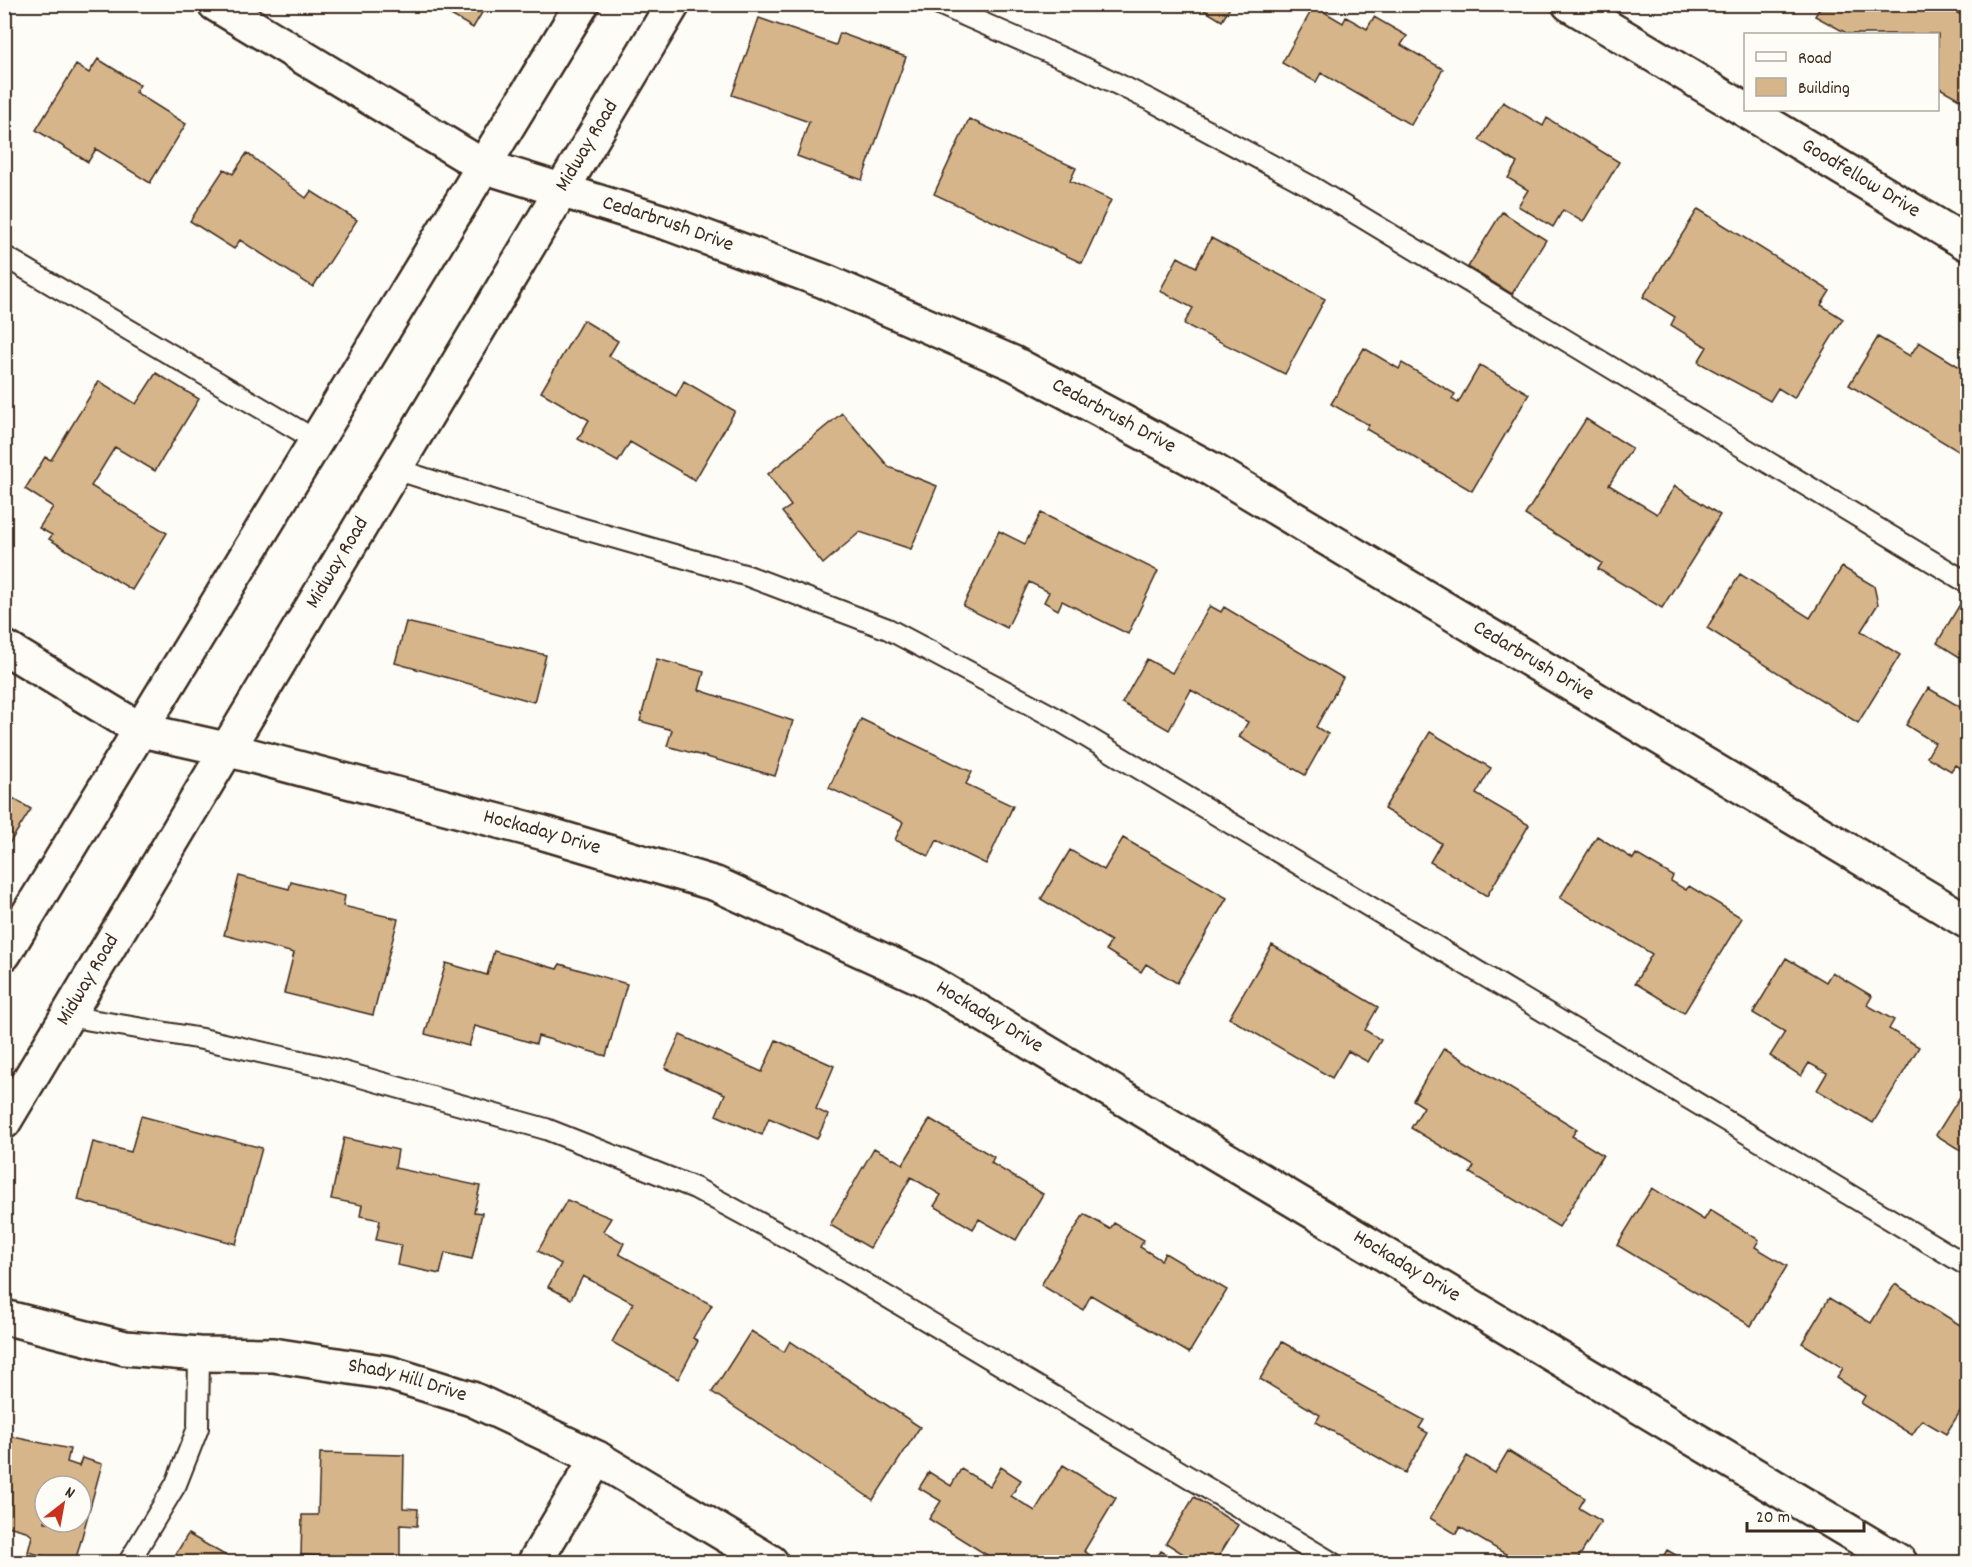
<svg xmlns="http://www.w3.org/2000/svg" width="1972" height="1567" font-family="Dekko,sans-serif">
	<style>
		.building { fill: #d7b58a; stroke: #3b2a1e; stroke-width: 1.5; fill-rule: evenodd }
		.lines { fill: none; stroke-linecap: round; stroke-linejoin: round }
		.lane-casing { stroke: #3b2a1e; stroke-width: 24 }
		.street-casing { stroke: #3b2a1e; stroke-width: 38 }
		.secondary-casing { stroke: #3b2a1e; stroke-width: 38 }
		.lane { stroke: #fdfcf7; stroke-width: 20 }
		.street { stroke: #fdfcf7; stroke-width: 33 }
		.secondary { stroke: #fdfcf7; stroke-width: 33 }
		.labels { text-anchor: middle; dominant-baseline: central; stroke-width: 5; stroke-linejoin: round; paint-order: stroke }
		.street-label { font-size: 21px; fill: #3b2a1e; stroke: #fdfcf7 }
	</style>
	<rect width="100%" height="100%" fill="#fdfcf7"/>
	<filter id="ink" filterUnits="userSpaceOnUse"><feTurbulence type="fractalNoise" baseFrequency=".0167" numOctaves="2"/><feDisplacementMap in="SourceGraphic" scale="12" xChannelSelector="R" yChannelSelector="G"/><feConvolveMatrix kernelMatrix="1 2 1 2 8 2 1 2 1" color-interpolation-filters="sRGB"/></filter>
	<g filter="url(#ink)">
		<path class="building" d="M432 4H487L473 28Z
			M1194 4H1232L1222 21Z
			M1822 4H1942L1968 19V104L1938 87V34H1848L1815 16Z
			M1314 6 1343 23 1346 17 1367 29 1374 17 1407 36 1401 45 1443 69 1411 125 1321 73 1316 82 1282 63Z
			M759 18 836 45 840 33 906 57 862 180 797 156 809 122 732 95Z
			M98 59 140 85 135 92 186 124 150 183 96 149 88 162 36 130 76 65 89 73Z
			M1503 102 1543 126 1547 118 1619 162 1583 222 1563 210 1553 227 1518 206 1528 190 1508 178 1517 163 1479 140Z
			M969 119 1076 168 1070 181 1111 200 1082 263 934 194Z
			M247 153 306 198 311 191 357 220 313 287 240 240 234 249 190 221 224 169 233 174Z
			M1698 209 1830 291 1821 305 1843 319 1794 398 1778 388 1770 401 1698 362 1707 347 1671 325 1675 317 1643 297Z
			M1502 212 1546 240 1512 294 1468 267Z
			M1211 238 1325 299 1285 374 1184 324 1193 308 1160 291 1178 257 1196 267Z
			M583 320 618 341 609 356 676 396 684 381 735 411 695 480 630 442 618 462 578 439 589 420 541 392Z
			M1878 337 1910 356 1919 342 1968 372V457L1849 385Z
			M1364 348 1399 369 1402 363 1455 394 1452 399 1458 403 1480 365 1529 394 1472 491 1366 429 1369 425 1331 404Z
			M156 373 199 399 155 471 115 447 91 486 167 533 132 590 49 539 52 535 39 528 53 507 25 489 45 457 51 460 99 381 136 404Z
			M842 413 889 467 937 486 911 549 860 532 823 564 782 512 791 506 768 474Z
			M1586 419 1632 448 1609 485 1657 514 1675 486 1720 515 1662 608 1598 569 1602 563 1525 515Z
			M1041 513 1158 571 1128 634 1062 601 1058 610 1044 602 1049 592 1029 582 1007 628 963 606 999 531 1025 544Z
			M1842 567 1874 586 1878 604 1861 631 1900 655 1858 723 1707 628 1740 574 1810 618Z
			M1963 599 1968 602 1966 661 1937 643Z
			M1210 606 1221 612 1224 607 1343 678 1316 727 1328 734 1305 775 1239 737 1248 722 1191 690 1169 730 1122 703 1147 659 1172 673Z
			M406 622 546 655 534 702 395 663Z
			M657 659 704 672 699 690 793 721 775 776 667 746 672 730 640 721Z
			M1928 688 1960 707 1968 695V773L1955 765 1951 771 1927 757 1935 743 1906 725Z
			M861 719 972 772 966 784 1013 806 986 864 937 840 929 856 895 840 903 822 829 788Z
			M1430 732 1491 768 1476 794 1529 825 1487 896 1430 862 1441 843 1384 809Z
			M4 793 31 809 9 844 4 841Z
			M1597 836 1633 859 1636 854 1673 876 1671 881 1686 890 1689 886 1742 918 1684 1013 1635 983 1652 954 1560 898Z
			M1123 838 1227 898 1177 983 1146 964 1141 972 1106 950 1111 941 1041 899 1070 850 1104 870Z
			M239 876 289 889 291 882 345 896 343 906 398 919 373 1015 284 993 294 953 224 935Z
			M1272 945 1378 1007 1365 1030 1381 1040 1368 1062 1348 1051 1332 1078 1229 1018Z
			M494 951 557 969 560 964 627 984 606 1056 538 1036 536 1044 475 1026 469 1046 425 1034 446 963 487 975Z
			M1786 958 1826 982 1832 972 1872 996 1867 1005 1894 1020 1889 1029 1919 1047 1873 1123 1817 1090 1827 1073 1809 1063 1801 1076 1770 1056 1785 1032 1753 1013Z
			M680 1035 762 1072 776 1040 834 1066 816 1109 828 1115 817 1139 769 1118 762 1135 716 1115 725 1094 665 1068Z
			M1444 1048 1577 1129 1572 1136 1603 1155 1559 1227 1470 1173 1474 1166 1411 1128 1424 1107 1413 1100Z
			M1968 1084V1155L1936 1135Z
			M141 1116 262 1148 236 1244 78 1200 93 1142 131 1152Z
			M930 1119 994 1157 991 1163 1043 1194 1016 1240 979 1219 973 1229 934 1206 941 1195 911 1177 870 1248 830 1225 874 1148 903 1164Z
			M344 1138 398 1150 395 1168 480 1186 474 1212 482 1213 472 1259 445 1253 440 1274 397 1265 401 1245 376 1240 380 1220 360 1216 362 1205 331 1199Z
			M1652 1188 1704 1220 1710 1210 1759 1240 1755 1247 1787 1266 1751 1326 1617 1245Z
			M567 1200 611 1218 603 1231 624 1243 619 1254 712 1305 693 1338 698 1341 678 1379 612 1342 633 1303 583 1276 571 1299 548 1287 561 1264 538 1251Z
			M1084 1214 1110 1229 1114 1223 1144 1240 1140 1247 1161 1260 1165 1253 1227 1290 1189 1353 1091 1295 1083 1310 1041 1285Z
			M1895 1284 1968 1330V1399L1946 1434 1922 1420 1912 1435 1861 1403 1865 1396 1837 1378 1843 1368 1802 1343 1829 1298 1871 1323Z
			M751 1331 784 1352 790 1341 920 1427 873 1500 712 1392Z
			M1282 1342 1424 1420 1419 1428 1428 1433 1405 1473 1316 1422 1320 1415 1260 1379Z
			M4 1435 70 1449 67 1462 79 1466 82 1458 102 1464 75 1562H68L28 1552 32 1536 26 1531 4 1525ZM45 1486H81V1522H45Z
			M1508 1451 1585 1498 1579 1508 1601 1521 1576 1562H1563L1558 1559 1556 1562H1519L1460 1527 1456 1534 1430 1518 1467 1456 1495 1473Z
			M320 1453 404 1455 403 1508 418 1509 417 1526 400 1525V1562H323V1556L301 1555 302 1515H318Z
			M1063 1465 1116 1498 1084 1551 1099 1561 1098 1562H998L929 1519 941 1501 919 1488 929 1472 951 1486 961 1469 990 1486 1001 1467 1021 1480 1011 1496 1035 1511Z
			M1194 1497 1238 1525 1215 1562H1181L1185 1555 1166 1543Z
			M188 1534 237 1562H171Z
			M1667 1550 1688 1562H1660Z
			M1161 1551 1180 1562H1154Z"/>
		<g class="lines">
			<g class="lane-casing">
				<path id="lane" d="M939 4 1087 69 1152 101 1312 187 1968 583
					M4 256 317 441
					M395 469 577 527 748 576 888 629 1052 716 1968 1266
					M67 1016 202 1039 322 1066 546 1129 695 1188 802 1246 1331 1562
					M129 1562 176 1484 198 1428 199 1354"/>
			</g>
			<g class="street-casing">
				<g id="street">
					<path id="s1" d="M215 4 483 166 670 224 824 281 1013 363 1211 469 1968 922"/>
					<path id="s2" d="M1569 4 1968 244"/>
					<path id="s3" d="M4 647 141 730 226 749 544 833 716 884 924 979 1900 1562"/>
					<path id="s4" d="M4 1317 125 1348 199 1354 273 1355 389 1373 472 1399 597 1458 771 1562"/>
					<path d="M535 1562 597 1458"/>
				</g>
			</g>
			<g class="secondary-casing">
				<g id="secondary">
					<path d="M4 954 582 4"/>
					<path id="s5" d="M4 1122 673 4"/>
				</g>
			</g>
			<use href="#lane" class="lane"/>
			<use href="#street" class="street"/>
			<use href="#secondary" class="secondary"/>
		</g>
	</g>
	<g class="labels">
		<g class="street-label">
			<text stroke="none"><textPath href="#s5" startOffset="1137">Midway Road</textPath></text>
			<text stroke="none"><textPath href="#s2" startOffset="340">Goodfellow Drive</textPath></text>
			<text stroke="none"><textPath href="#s1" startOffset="507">Cedarbrush Drive</textPath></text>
			<text stroke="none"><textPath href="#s1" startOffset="993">Cedarbrush Drive</textPath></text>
			<text stroke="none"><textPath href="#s5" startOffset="651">Midway Road</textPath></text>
			<text stroke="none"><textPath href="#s1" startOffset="1479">Cedarbrush Drive</textPath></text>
			<text stroke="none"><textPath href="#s3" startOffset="574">Hockaday Drive</textPath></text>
			<text stroke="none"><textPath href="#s5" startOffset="165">Midway Road</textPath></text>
			<text stroke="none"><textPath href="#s3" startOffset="1060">Hockaday Drive</textPath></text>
			<text stroke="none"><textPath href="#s3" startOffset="1546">Hockaday Drive</textPath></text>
			<text stroke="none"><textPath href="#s4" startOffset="410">Shady Hill Drive</textPath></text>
		</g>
	</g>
	<rect width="1972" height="1567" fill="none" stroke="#fdfcf7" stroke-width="24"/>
	<rect x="12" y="12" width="1948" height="1543" fill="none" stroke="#3b2a1e" stroke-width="2" filter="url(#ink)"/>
	<rect x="1744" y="33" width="195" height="78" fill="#fdfcf7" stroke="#afa8a0" stroke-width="1.5"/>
	<rect x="1756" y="52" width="30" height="9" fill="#fdfcf7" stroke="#afa8a0" stroke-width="1.5"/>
	<text x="1798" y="63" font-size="18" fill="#3b2a1e">Road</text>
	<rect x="1756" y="78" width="30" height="18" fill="#d7b58a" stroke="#afa8a0" stroke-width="1.5"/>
	<text x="1798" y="93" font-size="18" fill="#3b2a1e">Building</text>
	<g transform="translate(63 1504) rotate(31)"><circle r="28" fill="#fdfcf7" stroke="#afa8a0" stroke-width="1.5"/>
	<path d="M0-4.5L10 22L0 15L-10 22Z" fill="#c8321e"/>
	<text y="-9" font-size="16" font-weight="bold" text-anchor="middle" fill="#3b2a1e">N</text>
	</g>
	<path d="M1747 1522v9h117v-9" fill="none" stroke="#3b2a1e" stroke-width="3"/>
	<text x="1756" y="1522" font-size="18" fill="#3b2a1e" stroke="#fdfcf7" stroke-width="4.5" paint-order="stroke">20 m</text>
</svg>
